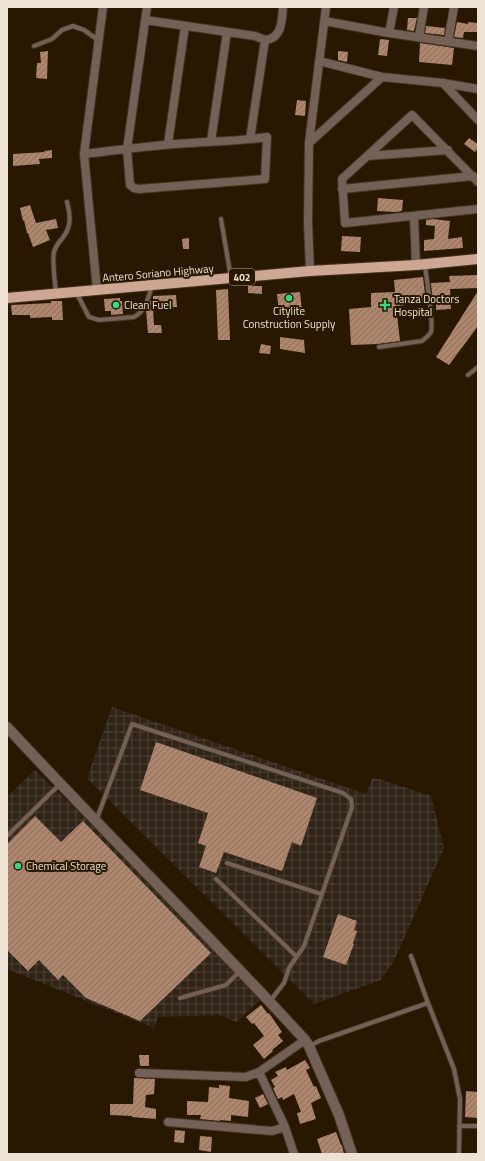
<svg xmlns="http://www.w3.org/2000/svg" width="485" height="1161" font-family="'Titillium Web',sans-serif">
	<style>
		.industrial { fill: url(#industrial-grid) }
		.building { fill: url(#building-hatch) }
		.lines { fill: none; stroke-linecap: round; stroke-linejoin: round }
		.service-casing { stroke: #44341f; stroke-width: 6 }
		.minor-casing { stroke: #44341f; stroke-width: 10 }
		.tertiary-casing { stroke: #44341f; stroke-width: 12 }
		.primary-casing { stroke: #44341f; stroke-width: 12 }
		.service { stroke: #736158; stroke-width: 4 }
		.minor { stroke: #736158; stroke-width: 8 }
		.tertiary { stroke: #736158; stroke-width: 10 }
		.primary { stroke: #cda694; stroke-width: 10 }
		.poi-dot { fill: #34d881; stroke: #281802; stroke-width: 1.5 }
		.labels { text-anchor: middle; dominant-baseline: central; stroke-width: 4; stroke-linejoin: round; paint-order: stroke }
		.shield { fill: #281802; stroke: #b2a595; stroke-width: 1 }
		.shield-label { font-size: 10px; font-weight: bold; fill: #ede2d4 }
		.street-label { font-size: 11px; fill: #ede2d4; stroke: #281802 }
		.poi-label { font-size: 11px; fill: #ede2d4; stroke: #281802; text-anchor: start }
	</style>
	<defs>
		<pattern id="industrial-grid" width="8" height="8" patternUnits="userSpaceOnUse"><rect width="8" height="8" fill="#302416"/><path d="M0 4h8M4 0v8" fill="none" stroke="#4e4437"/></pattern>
		<pattern id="building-hatch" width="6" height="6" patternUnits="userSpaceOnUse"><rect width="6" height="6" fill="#ae856d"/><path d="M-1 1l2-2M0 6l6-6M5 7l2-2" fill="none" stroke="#8a6e5d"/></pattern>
	</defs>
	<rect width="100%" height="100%" fill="#281802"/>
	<path class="industrial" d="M112 707 366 794 373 777 431 796 444 848 394 961 381 980 314 1004 87 778Z
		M35 770 82 815 261 999 236 1022 219 1015 158 1017 154 1028 7 969V797Z"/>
	<path class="building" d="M408 18H417L414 31 407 30Z
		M457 22 468 24V22L477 23V32H464L463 38 454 37Z
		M426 26 445 28 444 35 425 33Z
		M380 39 389 40 387 56 378 55Z
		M420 43 454 48 452 65 419 62Z
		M48 51 47 79 36 78 37 63H41L40 52Z
		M338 51 348 52 347 62 338 60Z
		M297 100 306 101 305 116 295 115Z
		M469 138 478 144V148L475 152 464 144Z
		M52 150V158L39 159 40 164 13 166V154L45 152 44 151Z
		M378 198 403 200 402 211 395 212 377 211Z
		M30 205 36 223 56 219 58 228 46 230 50 240 33 247 28 233H27L24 220 23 221 20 208Z
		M433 219 450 221 448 239 462 237 463 248 424 251V240L434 239 435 226 426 225V220Z
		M342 236 361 237 360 252 341 251Z
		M189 238V249H183L182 239Z
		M478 275V288L450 289 451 309 436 310V302L433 303 431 283 450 282 449 276Z
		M423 277 426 303 396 306 400 341 377 344 351 345 349 309 371 307V293L395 292 394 280Z
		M248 286H262V294L248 293Z
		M228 289 230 340H218L216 290Z
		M478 291V326L449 365 436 357Z
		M300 292 302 311 279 313 277 294Z
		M176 295 177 307 153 308 154 325H161L162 333H148L146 310 151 300H153V296Z
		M120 298V301H122L123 314 111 315V311H105L104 299Z
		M51 301H62L63 320H52V317L30 318V315H12L11 305 51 303Z
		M280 337 304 340 305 353 280 349Z
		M261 344 271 346 270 354 259 353Z
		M156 742 317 798 301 846 292 842 282 871 224 852 216 873 199 867 206 846 198 843 208 813 140 790Z
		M35 816 61 842 83 821 211 953 140 1021 86 998 63 975 58 980 39 960 28 971 7 950V844Z
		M338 914 357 921 354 930 357 931 353 943 354 944 346 965 323 957Z
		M261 1005 268 1014 269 1013 282 1032 278 1035 283 1041 272 1050 273 1051 264 1059 253 1045 264 1036 254 1023 252 1024 246 1017Z
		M139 1055H149V1066H140Z
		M305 1060 310 1068 306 1070 314 1087 316 1086 321 1098 311 1103 316 1119 300 1124 297 1113 301 1112 294 1094 283 1100 282 1097 278 1099 273 1088 275 1087 271 1080 278 1076 275 1072 286 1067 287 1070Z
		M134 1078 155 1079 154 1094 146 1095 145 1107 156 1109V1119L132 1117V1116L110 1115V1104H133Z
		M219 1085 230 1086 229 1098 249 1101 248 1117 231 1115V1121L220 1120V1121L200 1119 201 1115H187V1101L208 1102 209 1087 219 1088Z
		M466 1091 478 1092V1118L465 1117Z
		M263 1094 268 1104 260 1108 255 1098Z
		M175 1130 185 1131 184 1143 174 1142Z
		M336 1132 341 1145H342L344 1154H322L317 1139Z
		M200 1136 212 1137 211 1152 199 1150Z"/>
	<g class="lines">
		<g class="service-casing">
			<path id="service" d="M34 46 52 39 62 30 73 26 84 30 98 40
				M221 219 231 278
				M76 292 89 317 99 320 134 317C146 311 148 298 152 286
				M56 293C55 282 52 261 54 252 56 244 60 242 64 236 72 225 70 214 67 202
				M379 347 422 341C425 338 429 336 431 332 434 323 426 277 425 264
				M468 375 478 367
				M96 821 132 724 343 793 351 799 352 807 304 946 289 968 284 983 270 1001
				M7 836 60 784
				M227 863 321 894
				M216 879 296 956
				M411 956 428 1003 454 1069 460 1099 459 1154
				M180 998 226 985 240 971
				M310 1046 319 1041 428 1003
				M459 1126H478"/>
		</g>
		<g class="minor-casing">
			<path id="minor" d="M145 20 255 36 265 40
				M324 21 389 33 478 46
				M389 33 394 7
				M419 37 424 7
				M448 42 454 7
				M319 61 382 77 443 83 478 89
				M443 83 478 120
				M250 139 265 40C282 39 282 20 283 7
				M211 141 227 32
				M309 143 382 77
				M168 144 185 26
				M84 154C119 150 155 145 190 143 216 141 241 141 267 137L265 179 139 189 134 188 130 185 127 149 147 7
				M367 156 448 150
				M478 182 412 115 342 179 345 223 478 209
				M342 189 473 176
				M414 216 416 265
				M310 271 308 223 309 143 326 7
				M97 290 84 154 103 7
				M259 1072 285 1127 294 1154
				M139 1073 246 1077 259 1072 305 1040
				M168 1122 272 1131 285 1127"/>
		</g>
		<g class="tertiary-casing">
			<path id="tertiary" d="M7 727C105 833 208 934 305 1040L309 1046 339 1115 352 1154"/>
		</g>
		<g class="primary-casing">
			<path id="primary" d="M7 298 310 271 416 265 478 259"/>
		</g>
		<use href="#service" class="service"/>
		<use href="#minor" class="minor"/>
		<use href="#tertiary" class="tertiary"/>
		<use href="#primary" class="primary"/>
	</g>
	<g class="poi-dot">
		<circle cx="289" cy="298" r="4"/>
		<circle cx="116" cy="305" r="4"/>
		<path d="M383 299h4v4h4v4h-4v4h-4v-4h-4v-4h4z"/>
		<circle cx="18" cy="866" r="4"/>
	</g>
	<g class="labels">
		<rect class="shield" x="229" y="269" width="26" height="16" rx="3"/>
		<g class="shield-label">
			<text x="242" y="277">402</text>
		</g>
		<g class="street-label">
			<text transform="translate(158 273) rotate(-5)">Antero Soriano Highway</text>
		</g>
		<g class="poi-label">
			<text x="394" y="299">Tanza Doctors<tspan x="394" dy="13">Hospital</tspan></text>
			<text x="124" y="305">Clean Fuel</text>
			<text x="289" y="311" text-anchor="middle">Citylite<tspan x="289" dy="13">Construction Supply</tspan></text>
			<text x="26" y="866">Chemical Storage</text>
		</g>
	</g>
	<rect width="485" height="1161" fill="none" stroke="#ede2d4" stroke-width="16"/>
</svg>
